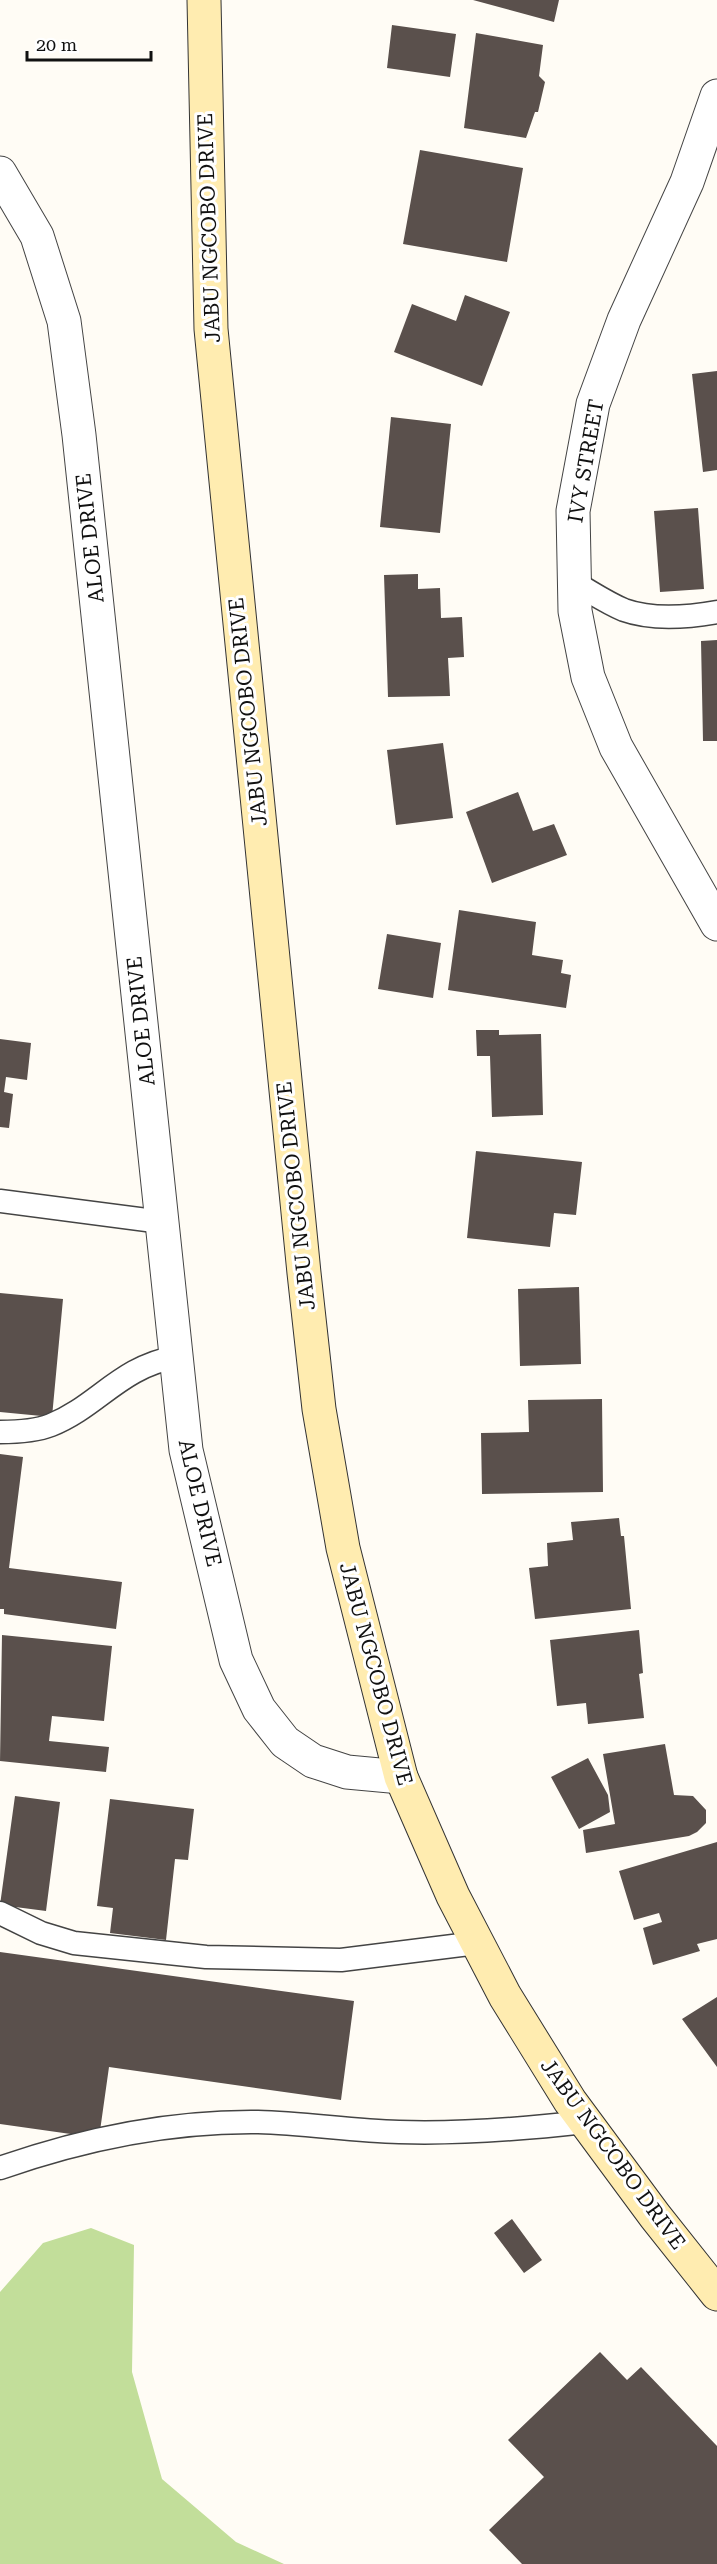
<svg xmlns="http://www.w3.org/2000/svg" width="717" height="2564" font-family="'Roboto Serif',serif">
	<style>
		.forest { fill: #c2de9a }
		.building { fill: #5a504c }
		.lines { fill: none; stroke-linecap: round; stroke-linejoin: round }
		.lane-casing { stroke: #444; stroke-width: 25 }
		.street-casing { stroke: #444; stroke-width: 35 }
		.secondary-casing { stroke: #333; stroke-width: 35 }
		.lane { stroke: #fff; stroke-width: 22 }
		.street { stroke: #fff; stroke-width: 33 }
		.secondary { stroke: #ffecb0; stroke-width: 33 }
		.labels { text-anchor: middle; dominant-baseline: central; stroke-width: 6; stroke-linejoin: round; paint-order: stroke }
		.street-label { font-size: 21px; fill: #111; stroke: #fff }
	</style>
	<rect width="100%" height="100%" fill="#fffcf5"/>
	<path class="forest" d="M91 2228 134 2245 132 2372 162 2479 236 2542 284 2564H0V2292L43 2243Z"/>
	<path class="building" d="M473 0H559L554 22Z
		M392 25 456 34 450 77 387 68Z
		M476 33 543 45 539 76 545 82 538 112H535L526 138 464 128Z
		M420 150 523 168 507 262 403 244Z
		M465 295 510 312 482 386 394 352 412 304 456 321Z
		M717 371V470L703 472 692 374Z
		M391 417 451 424 440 533 380 527Z
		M698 508 704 589 660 592 654 511Z
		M418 574V589L440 588 441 618 462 617 464 657 448 658 450 696 388 697 384 575Z
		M717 640V741H703L701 641Z
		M443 743 453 818 396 825 387 750Z
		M518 792 533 831 554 824 567 855 492 883 466 812Z
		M459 910 536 922 532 955 563 960 561 973 571 975 566 1008 448 990Z
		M387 934 441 943 433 998 378 989Z
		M476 1030H499V1035L541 1034 543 1115 492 1117 490 1056H477Z
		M0 1039 31 1043 27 1080 6 1077 4 1092 13 1094 9 1128 0 1127Z
		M476 1151 582 1162 576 1215 554 1213 550 1247 467 1238Z
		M579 1287 581 1364 520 1366 518 1289Z
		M0 1293 63 1299 52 1417 0 1412Z
		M602 1399 603 1492 482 1494 481 1433 529 1432 528 1400Z
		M0 1454 23 1457 9 1568 122 1582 116 1629 4 1614V1609H0Z
		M619 1518 621 1536H624L631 1609 535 1619 529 1568 548 1566 547 1543 573 1540 571 1522Z
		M639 1630 643 1673 639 1674 644 1718 588 1724 586 1703 557 1706 550 1640Z
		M2 1635 112 1646 104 1721 52 1716 49 1741 109 1747 106 1772 0 1761Z
		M665 1744 674 1795 693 1796 706 1810V1823L697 1832 689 1836 586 1853 583 1830 615 1824 603 1754Z
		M588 1758 608 1795 610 1812 579 1829 551 1777Z
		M15 1796 60 1802 46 1911 0 1905Z
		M110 1799 194 1809 188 1860 175 1859 166 1940 110 1933 113 1908 97 1906Z
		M717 1842V1939L697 1944 700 1951 653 1965 643 1928 662 1922 659 1913 634 1920 619 1871Z
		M0 1952 354 2001 341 2100 109 2067 99 2138 0 2124Z
		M717 1997V2067L682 2019Z
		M512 2219 542 2260 524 2273 494 2233Z
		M600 2352 627 2380 641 2367 717 2446V2564H522L489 2530 544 2477 508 2440Z"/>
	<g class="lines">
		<g class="lane-casing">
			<path id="lane" d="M575 583C591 592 607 603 624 610 652 620 689 617 717 612
				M0 1201 162 1222
				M0 1432C16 1432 36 1431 51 1425 98 1406 120 1367 176 1357
				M0 1913 41 1933 74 1943 206 1957 341 1960 477 1943
				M0 2168C83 2139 170 2121 258 2122 305 2123 352 2131 399 2132 462 2134 523 2129 585 2122"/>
		</g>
		<g class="street-casing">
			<path id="street" d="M717 96 687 182 624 320 593 404 573 511 575 611 588 677 616 747 717 924
				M0 173 37 236 64 321 79 435 186 1450 236 1660 259 1709 285 1742 313 1761 347 1772 401 1777"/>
		</g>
		<g class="secondary-casing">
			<path id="secondary" d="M204 0 211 329 304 1273 319 1409 343 1548 401 1777 453 1896 505 1996 570 2101 655 2216 717 2294"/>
		</g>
		<use href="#lane" class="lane"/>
		<use href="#street" class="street"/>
		<use href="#secondary" class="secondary"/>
	</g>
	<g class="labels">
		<g class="street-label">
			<text transform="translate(209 228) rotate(-92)">JABU NGCOBO DRIVE</text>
			<text transform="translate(586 461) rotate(-80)">IVY STREET</text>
			<text transform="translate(90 538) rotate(-96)">ALOE DRIVE</text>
			<text transform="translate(248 712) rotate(-96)">JABU NGCOBO DRIVE</text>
			<text transform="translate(141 1021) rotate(-96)">ALOE DRIVE</text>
			<text transform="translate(296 1196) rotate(-96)">JABU NGCOBO DRIVE</text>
			<text transform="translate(200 1503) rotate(77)">ALOE DRIVE</text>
			<text transform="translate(376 1674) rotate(75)">JABU NGCOBO DRIVE</text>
			<text transform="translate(613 2154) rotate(54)">JABU NGCOBO DRIVE</text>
		</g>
	</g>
	<path d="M27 51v9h124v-9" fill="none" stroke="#111111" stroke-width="3"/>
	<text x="36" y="51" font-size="18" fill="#111111" stroke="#ffffff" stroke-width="4.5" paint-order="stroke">20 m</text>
</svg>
